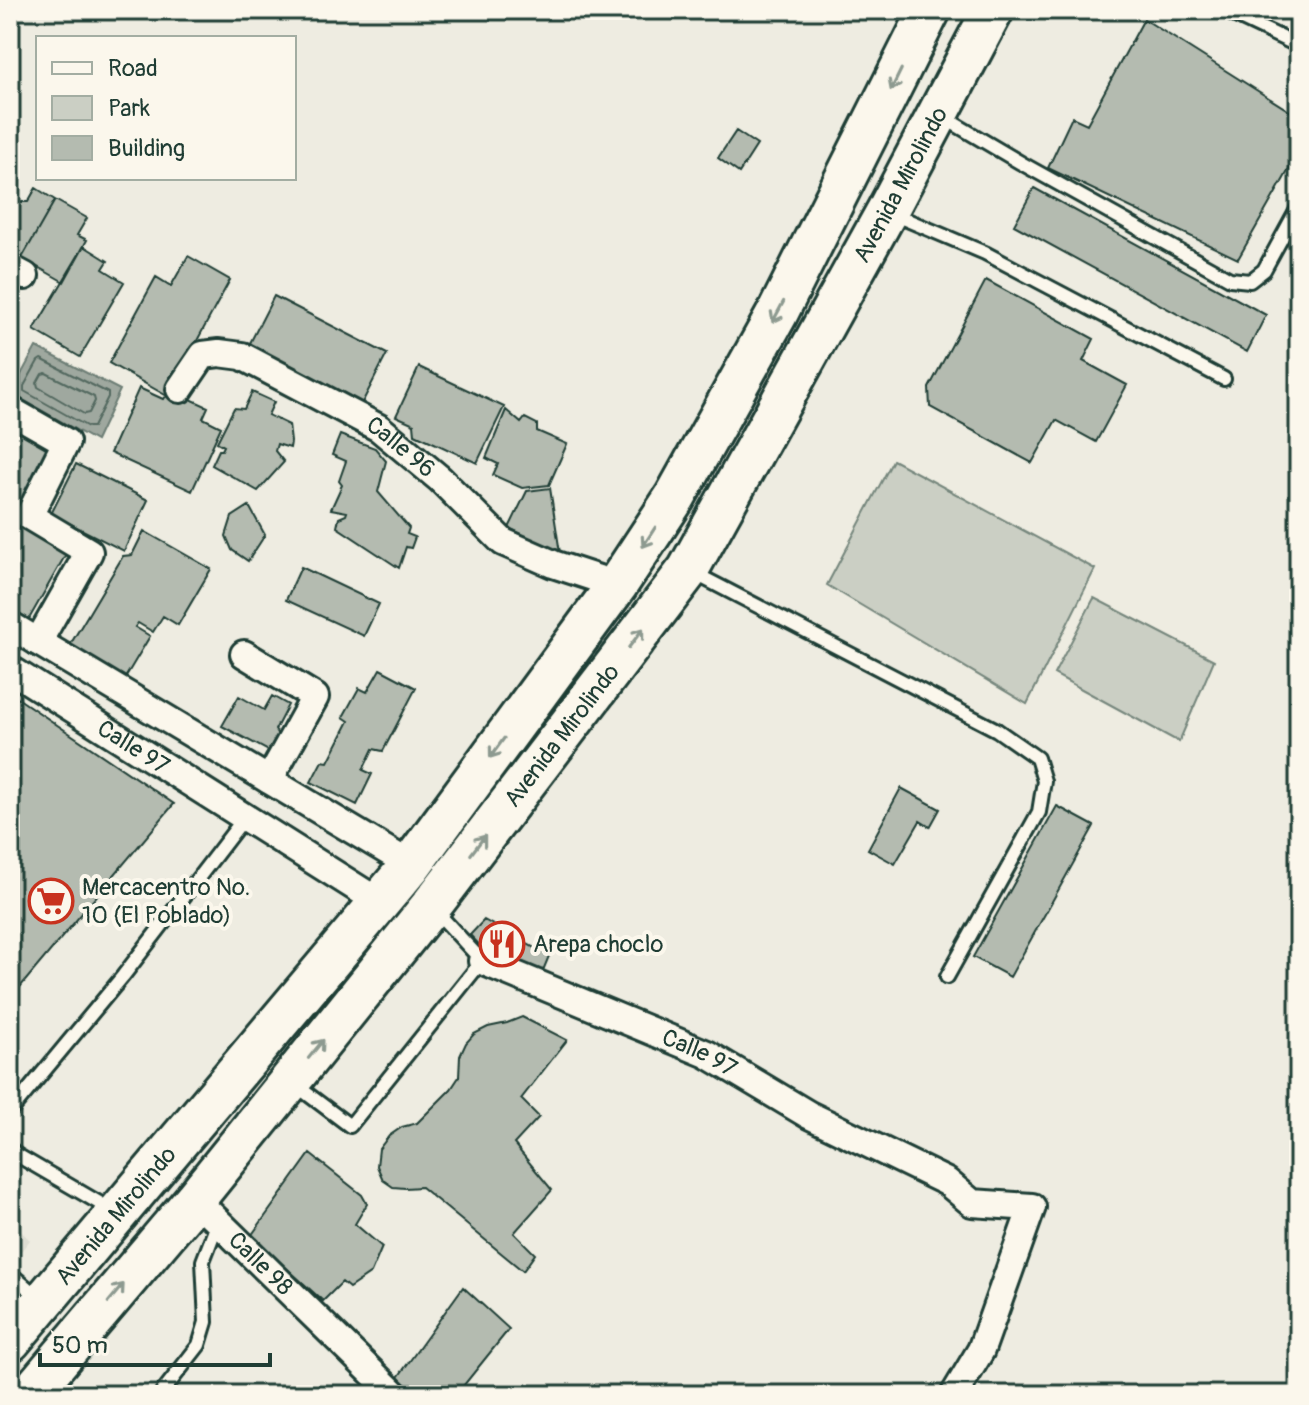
<svg xmlns="http://www.w3.org/2000/svg" width="1309" height="1405" font-family="Pangolin,sans-serif">
	<style>
		.built { fill: #ddddd2 }
		.green { fill: #cbcfc4; stroke: #75867c; stroke-width: 2 }
		.water { fill: #9fa89f; stroke: #6c7d74; stroke-width: 2 }
		.lines { fill: none; stroke-linecap: round; stroke-linejoin: round }
		.shore { stroke: #52685f; stroke-width: 2 }
		.building { fill: #b4bbb0; stroke: #1f3d34; stroke-width: 2 }
		.lane-casing { stroke: #1f3d34; stroke-width: 18 }
		.street-casing { stroke: #1f3d34; stroke-width: 32 }
		.primary-casing { stroke: #1f3d34; stroke-width: 46 }
		.lane { stroke: #fbf7ec; stroke-width: 12 }
		.street { stroke: #fbf7ec; stroke-width: 26 }
		.primary { stroke: #fbf7ec; stroke-width: 40 }
		.oneway { stroke: #8d9a90 }
		.labels { text-anchor: middle; dominant-baseline: central; stroke-width: 8; stroke-linejoin: round; paint-order: stroke }
		.street-label { font-size: 24px; fill: #1f3d34; stroke: #fbf7ec }
		.poi-label { font-size: 24px; fill: #1f3d34; stroke: #fbf7ec; text-anchor: start }
	</style>
	<rect width="100%" height="100%" fill="#eeece1"/>
	<filter id="ink" filterUnits="userSpaceOnUse"><feTurbulence type="fractalNoise" baseFrequency=".0125" numOctaves="2"/><feDisplacementMap in="SourceGraphic" scale="16" xChannelSelector="R" yChannelSelector="G"/><feConvolveMatrix kernelMatrix="1 2 1 2 8 2 1 2 1" color-interpolation-filters="sRGB"/></filter>
	<g filter="url(#ink)">
		<path class="built" d="M10 1221 30 1240 10 1265Z"/>
		<path class="green" d="M893 460 1095 569 1027 704 827 585Z
			M1094 598 1214 660 1179 742 1054 674Z"/>
		<path class="water" d="M36 347 120 390 96 441 11 393Z"/>
		<g class="lines">
			<path class="shore" d="M41 359 108 393V397L93 427H88L24 391V386L38 361Z
				M46 373 94 397 95 401 89 413 84 414 38 387 37 383 42 374Z"/>
		</g>
		<path class="building" d="M1144 19 1299 117V152L1238 259 1048 168 1072 117 1087 124Z
			M736 131 757 145 739 173 718 158Z
			M36 188 55 200 22 258 10 252V199L15 202H28Z
			M1034 188 1266 315 1247 352 1014 225Z
			M55 200 87 218 77 235 87 240 64 282 22 258Z
			M84 246 108 261 103 269 124 282 80 357 34 330Z
			M188 256 230 280 167 396 109 363 156 277 171 286Z
			M986 280 1094 339 1083 361 1127 385 1096 442 1056 420 1032 463 930 407 929 388Z
			M274 296 387 354 362 403 249 345Z
			M419 367 504 407 477 463 415 434 414 424 396 416Z
			M139 388 163 399 167 396V388L208 407 203 418 221 427 192 491 110 453Z
			M252 392 274 402 268 415 289 425 291 442 290 448 277 444 275 451 284 462 258 491 212 465 219 450H222L224 446 217 442 234 408 244 409Z
			M506 410 521 423 525 418 537 424V431L567 444 549 485 522 488 493 475 498 464 486 458Z
			M25 423 54 447 10 520V431L17 435Z
			M340 435 375 448 386 461 378 492 409 528 407 534 415 537 411 548 406 547 399 568 337 527 339 518 346 515 347 512 331 509 342 485 339 481 346 461 332 455Z
			M76 464 148 500 124 551 51 514Z
			M550 488 560 553 509 528 527 491Z
			M249 506 265 535 248 561 232 550 226 536 232 517Z
			M14 518 48 538 45 542 66 554 29 619 10 608V525Z
			M144 531 211 569 178 625 163 616 153 632 138 623 135 627 150 636 125 678 70 645 123 556 132 555Z
			M301 567 379 604 364 636 286 600Z
			M380 669 416 688 383 751 373 749 363 770 372 774 357 805 311 782 322 761 328 762 349 721 343 717 359 688 367 692Z
			M10 693 174 804 10 999Z
			M239 696 264 710 272 696 288 705 275 730 281 740 274 754 222 726Z
			M901 788 940 809 930 827 920 821 895 864 868 849Z
			M1057 806 1094 826 1010 977 973 957Z
			M484 920 549 956 540 978 489 955 470 935Z
			M522 1017 567 1040 521 1099 539 1117 514 1144 552 1190 514 1233 535 1254 523 1271 421 1187 405 1188 393 1187 383 1180 377 1166 379 1149 389 1136 402 1127 417 1123 451 1089 459 1077 460 1056 466 1043 474 1034 488 1027 507 1023Z
			M310 1154 362 1195 367 1204 355 1224 382 1247 371 1273 349 1288 342 1282 323 1301 251 1236Z
			M463 1287 509 1329 456 1395H414L396 1380Z"/>
		<g class="lines">
			<g class="lane-casing">
				<path id="lane" d="M1223 10 1299 46
					M943 117 1021 163 1230 279 1250 281 1264 270 1299 206
					M893 214 985 253 1224 379
					M692 572 997 730 1037 758 1044 781 1039 812 947 977
					M293 1083 350 1126 482 961 434 909
					M10 1112 123 976 245 817
					M10 1148 17 1155 113 1211
					M10 1273 40 1299
					M160 1395 199 1345 206 1322 203 1261 218 1222"/>
			</g>
			<g class="street-casing">
				<g id="street">
					<path d="M10 268 25 276"/>
					<path id="s1" d="M180 389 203 355 219 353 242 356 379 428 440 479 503 542 553 564 617 585"/>
					<path d="M10 410 66 442 29 516 89 552 38 642"/>
					<path d="M10 625 411 865"/>
					<path d="M244 654 315 697 269 780"/>
					<path id="s2" d="M10 669 379 902"/>
					<path id="s3" d="M482 961 707 1054 809 1115 947 1182 972 1203 1032 1207 981 1350 954 1395"/>
					<path id="s4" d="M195 1199 395 1395"/>
				</g>
			</g>
			<g class="primary-casing">
				<g id="primary">
					<path id="s5" d="M10 1341 411 865 617 585 675 497 777 314 930 10"/>
					<path id="s6" d="M29 1395 195 1199 431 906 688 570 887 211 993 10"/>
				</g>
			</g>
			<use href="#lane" class="lane"/>
			<use href="#street" class="street"/>
			<use href="#primary" class="primary"/>
		</g>
		<defs><path id="oneway-shaft" d="M-6 0H5M1.5-3L5.5 0L1.5 3" fill="none" stroke-width="1.6" stroke-linecap="round" stroke-linejoin="round" transform="scale(2)"/></defs>
		<g class="oneway">
			<use href="#oneway-shaft" transform="translate(896 80) rotate(116)"/>
			<use href="#oneway-shaft" transform="translate(778 312) rotate(118)"/>
			<use href="#oneway-shaft" transform="translate(649 537) rotate(123)"/>
			<use href="#oneway-shaft" transform="translate(636 638) rotate(-53)"/>
			<use href="#oneway-shaft" transform="translate(497 748) rotate(126)"/>
			<use href="#oneway-shaft" transform="translate(478 845) rotate(-53)"/>
			<use href="#oneway-shaft" transform="translate(316 1049) rotate(-51)"/>
			<use href="#oneway-shaft" transform="translate(116 1293) rotate(-50)"/>
		</g>
	</g>
	<defs>
		<g id="supermarket-ring" transform="scale(2.3)"><circle r="9.5" fill="#fbf7ec" stroke="#c8321e" stroke-width="1.5"/><path d="M-6-5.5h2.5l.6 2H6L4.5 2H-2.5L-4.4-4H-6ZM-1.5 3.2a1.3 1.3 0 1 0 .1 0ZM3 3.2a1.3 1.3 0 1 0 .1 0Z" fill="#c8321e"/></g>
		<g id="restaurant-ring" transform="scale(2.3)"><circle r="9.5" fill="#fbf7ec" stroke="#c8321e" stroke-width="1.5"/><path d="M-5-6h1v4h1v-4h1v4h1v-4h1v5L-1.5 .5V6h-2V.5L-5-1ZM5-6V6H3V1.5H1.5Q1.5-4 5-6Z" fill="#c8321e"/></g>
	</defs>
	<g fill-rule="evenodd">
		<use href="#supermarket-ring" x="51" y="901"/>
		<use href="#restaurant-ring" x="502" y="944"/>
	</g>
	<g class="labels">
		<g class="street-label">
			<text stroke="none"><textPath href="#s6" startOffset="1496">Avenida Mirolindo</textPath></text>
			<text stroke="none"><textPath href="#s1" startOffset="264">Calle 96</textPath></text>
			<text stroke="none"><textPath href="#s6" startOffset="848">Avenida Mirolindo</textPath></text>
			<text stroke="none"><textPath href="#s2" startOffset="146">Calle 97</textPath></text>
			<text stroke="none"><textPath href="#s3" startOffset="236">Calle 97</textPath></text>
			<text stroke="none"><textPath href="#s5" startOffset="164">Avenida Mirolindo</textPath></text>
			<text stroke="none"><textPath href="#s4" startOffset="92">Calle 98</textPath></text>
		</g>
		<g class="poi-label">
			<text x="82" y="887">Mercacentro No.<tspan x="82" dy="28">10 (El Poblado)</tspan></text>
			<text x="533" y="944">Arepa choclo</text>
		</g>
	</g>
	<rect width="1309" height="1405" fill="none" stroke="#fbf7ec" stroke-width="40"/>
	<rect x="20" y="20" width="1269" height="1365" fill="none" stroke="#1f3d34" stroke-width="3" filter="url(#ink)"/>
	<rect x="36" y="36" width="260" height="144" fill="#fbf7ec" stroke="#a3ada2" stroke-width="2"/>
	<rect x="52" y="62" width="40" height="12" fill="#fbf7ec" stroke="#a3ada2" stroke-width="2"/>
	<text x="108" y="76" font-size="24" fill="#1f3d34">Road</text>
	<rect x="52" y="96" width="40" height="24" fill="#cbcfc4" stroke="#a3ada2" stroke-width="2"/>
	<text x="108" y="116" font-size="24" fill="#1f3d34">Park</text>
	<rect x="52" y="136" width="40" height="24" fill="#b4bbb0" stroke="#a3ada2" stroke-width="2"/>
	<text x="108" y="156" font-size="24" fill="#1f3d34">Building</text>
	<path d="M40 1353v12h230v-12" fill="none" stroke="#1f3d34" stroke-width="4"/>
	<text x="52" y="1353" font-size="24" fill="#1f3d34" stroke="#fbf7ec" stroke-width="6" paint-order="stroke">50 m</text>
</svg>
